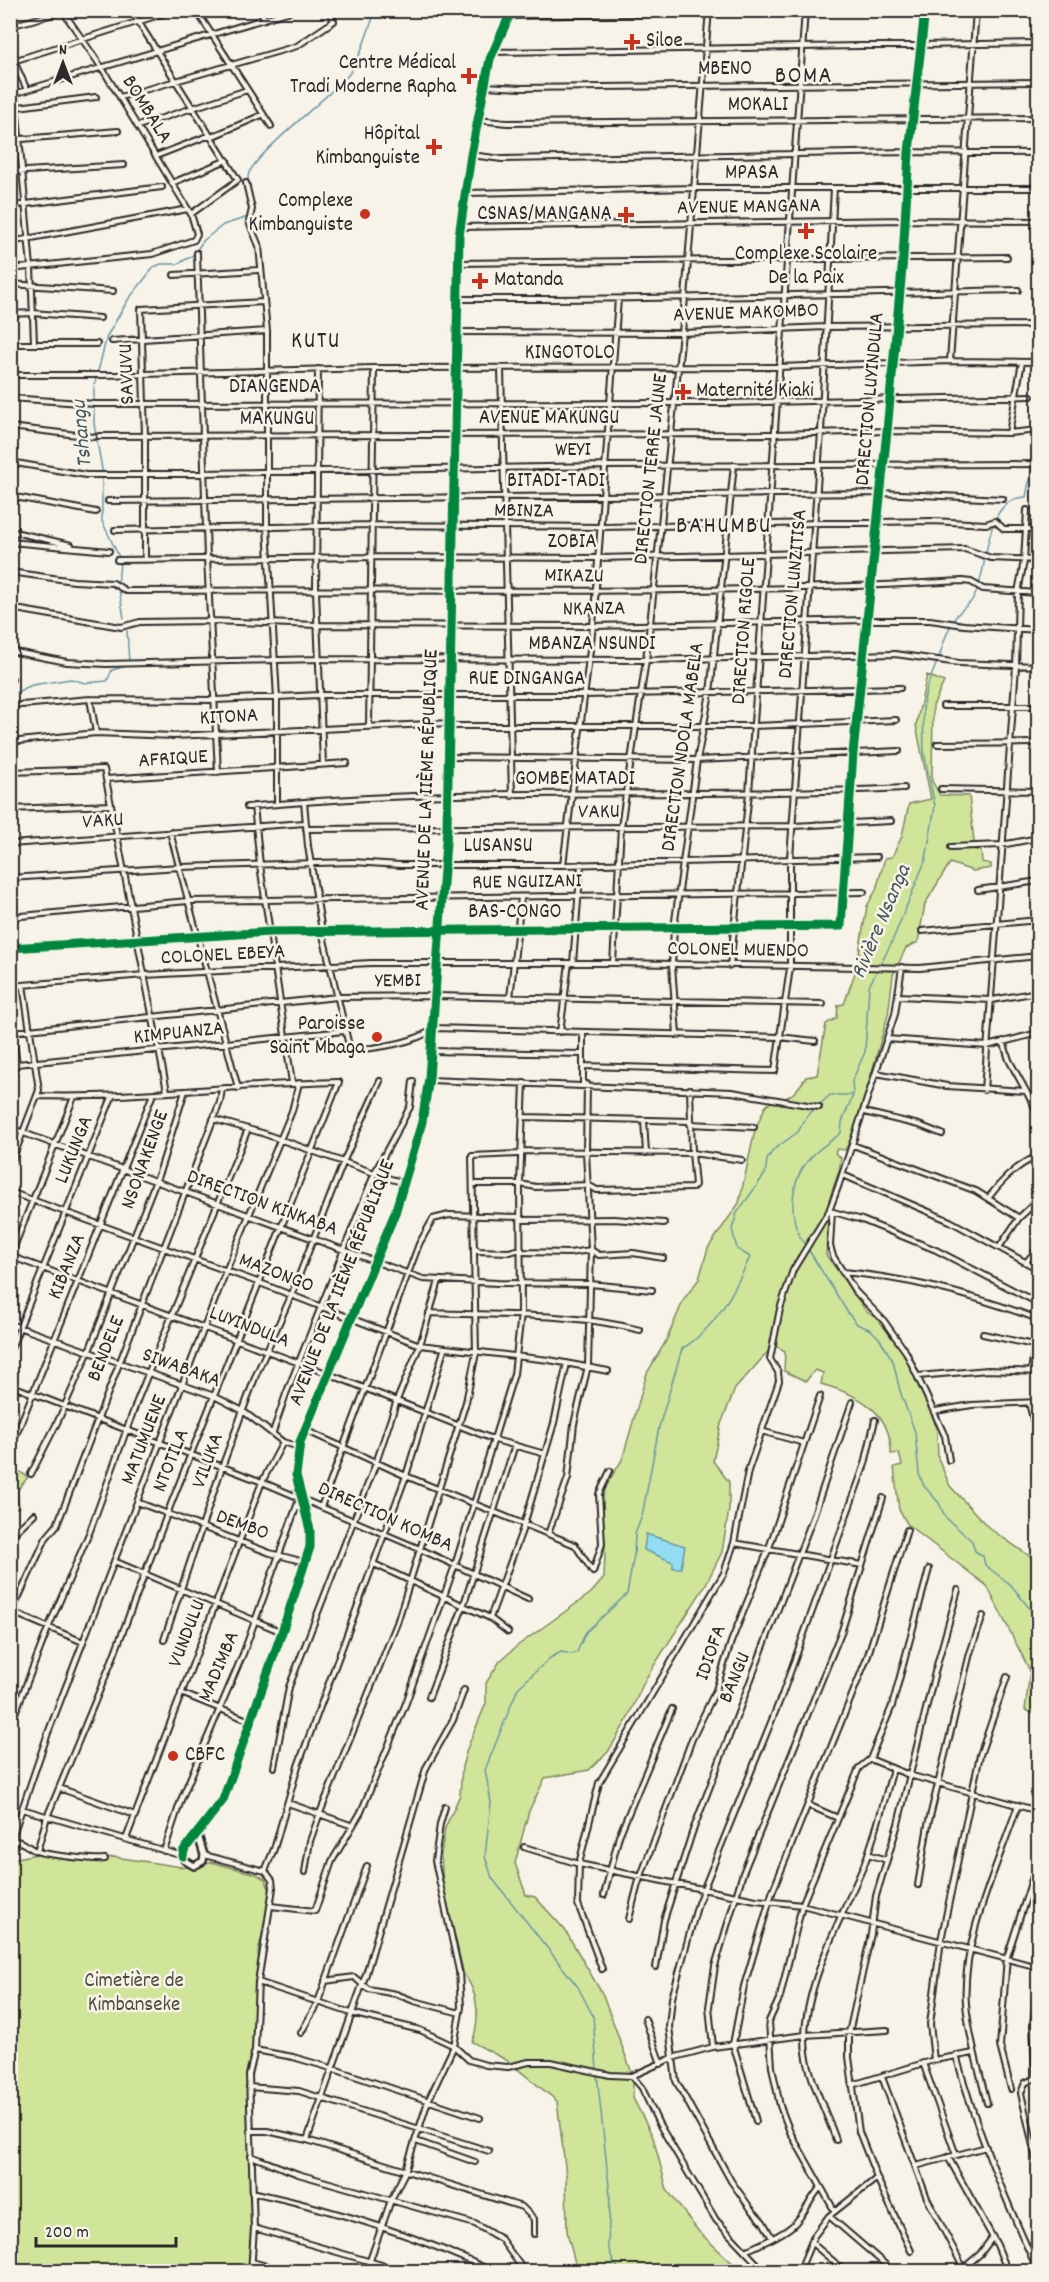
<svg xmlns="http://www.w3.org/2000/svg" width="1049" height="2282" font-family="Dekko,sans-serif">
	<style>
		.green { fill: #d0e599; stroke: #7e8862; stroke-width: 1.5 }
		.water { fill: #93ddf4; stroke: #6996a4; stroke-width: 1.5 }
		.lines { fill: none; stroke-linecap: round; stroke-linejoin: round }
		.stream { stroke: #6996a4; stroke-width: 1.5 }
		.minor-casing { stroke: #2b2b2b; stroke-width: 8 }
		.tertiary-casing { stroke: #2b2b2b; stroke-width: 10 }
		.minor { stroke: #f7f3e8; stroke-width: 4 }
		.tertiary { stroke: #f7f3e8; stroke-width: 5 }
		.cycleway-casing { stroke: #f7f3e8; stroke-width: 13 }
		.cycleway { stroke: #00873e; stroke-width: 9 }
		.poi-dot { fill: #c8321e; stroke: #f7f3e8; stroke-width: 2 }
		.labels { text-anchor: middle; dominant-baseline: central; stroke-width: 5; stroke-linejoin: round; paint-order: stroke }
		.poi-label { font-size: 21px; fill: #2b2b2b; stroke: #f7f3e8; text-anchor: end }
		.street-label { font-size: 21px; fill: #2b2b2b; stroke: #f7f3e8 }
		.park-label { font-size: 21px; fill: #4c5041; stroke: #f7f3e8 }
		.water-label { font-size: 22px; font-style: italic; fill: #45585d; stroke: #f7f3e8 }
		.quarter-label { font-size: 24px; letter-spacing: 1.5px; fill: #2b2b2b; stroke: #f7f3e8 }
	</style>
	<rect width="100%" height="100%" fill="#f7f3e8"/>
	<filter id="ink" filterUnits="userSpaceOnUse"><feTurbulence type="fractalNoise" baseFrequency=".0167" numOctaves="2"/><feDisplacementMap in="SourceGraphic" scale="12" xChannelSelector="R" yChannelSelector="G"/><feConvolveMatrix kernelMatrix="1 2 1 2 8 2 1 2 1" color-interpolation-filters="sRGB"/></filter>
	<g filter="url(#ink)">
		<path class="green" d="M927 675 944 682 933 706 932 781 940 795 969 796 975 850H981L982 862 991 864V868L973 871 950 863 925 904 918 942 906 948 893 975 888 1015 855 1131 845 1150 837 1149 835 1153 841 1158 839 1171 829 1200 826 1255 867 1312 880 1321 907 1356 930 1403 937 1433 938 1458 950 1486 989 1528 1038 1562V1716L1025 1710 1030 1671 987 1586 908 1525 899 1510 894 1467 902 1465 899 1453 891 1454C892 1411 857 1394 821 1384L823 1373 815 1370 806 1381 784 1371 785 1351 774 1345 735 1389 721 1424 713 1461 729 1482V1510L722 1552 705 1586 646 1678 626 1722 608 1752 589 1770 545 1778 529 1811 515 1863 526 1895 535 1897 565 1930 603 1995 633 2076V2098L653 2137 667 2190 699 2232 741 2271H577L567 2232 566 2175 557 2101 506 2060 472 2042C480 2022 479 1992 464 1975L443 1885 441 1854 445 1828 460 1795 462 1767 467 1749 486 1703V1683L500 1661 517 1646 591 1593 604 1578 605 1552 601 1504 606 1485 622 1460 647 1373 666 1341 684 1299 699 1279 708 1248 739 1203 755 1130 765 1107 773 1100C790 1100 797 1091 806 1077L817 1075 826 1024 837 1018 838 1005 844 1004 856 970 867 906 876 890 885 858 892 857 902 836 909 804 931 799 916 725Z
			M11 1466 28 1477 17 1491 19 1507 11 1511Z
			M36 1854 74 1861 115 1857 182 1867 198 1868 211 1862 256 1874 265 1879 272 1895 258 1952 260 1976 255 2050 249 2075 254 2228 251 2271H11L10 1862 13 1859Z"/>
		<path class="water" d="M646 1534 685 1546 681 1568H673V1562L644 1550Z"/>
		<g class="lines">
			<path class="stream" d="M254 209C253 199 248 187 248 177 248 159 334 93 349 74 361 58 368 29 376 10
				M119 557 102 521V469L94 424V387L107 336 128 300 154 267 161 264H178L192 256 204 240 223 225 248 217
				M118 584 120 562
				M979 584C989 555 986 498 1026 497L1038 438
				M119 589 124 618
				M127 631 129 662
				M939 658C943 643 948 626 958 614 969 601 970 608 978 588
				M10 695 32 685 71 679 85 683 107 681 112 670 127 666
				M805 1245C787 1219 789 1181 811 1157 819 1148 831 1141 841 1133L842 1122 853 1095 852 1081 865 1052 869 986 891 944 926 859 935 806 924 753 923 705 927 687 937 662
				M808 1249 848 1313 857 1324 871 1330 879 1338 893 1361 900 1391 915 1432 919 1474 924 1486 939 1503 945 1517 972 1541 975 1551 983 1556 985 1565 1011 1585 1038 1619
				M597 2070 593 2016 578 1987 492 1878 485 1856 491 1802 485 1770 518 1688 550 1658 561 1652 572 1654 577 1652 586 1632 627 1594 634 1555 635 1534 642 1516 659 1427 682 1349C715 1329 734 1292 750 1257L737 1249 732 1229 737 1213 765 1174 767 1160 773 1150 798 1132 807 1116 830 1095H853
				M597 2075 610 2196 608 2247 614 2263 622 2272"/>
			<g class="minor-casing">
				<path id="minor" d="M131 10 238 180 191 214
					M196 10 271 126
					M259 10 265 19
					M510 16 848 10
					M10 26 69 10
					M10 52 27 90
					M494 52 1038 43
					M10 62 175 10
					M485 86 520 88 1038 82
					M15 93 31 267 34 343
					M10 95 294 10
					M120 97 297 46 334 21 329 10
					M10 108 96 97
					M478 120 507 123 1038 118
					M138 126 247 90
					M10 140 118 131
					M471 155 502 159 909 152 1038 153
					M156 156 205 137H211L262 115
					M10 172 124 165
					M172 183 227 160
					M246 183 252 209 249 222 259 246 267 331V527L277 698V804
					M466 193 693 188H1038
					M10 206 162 187
					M461 227 905 220 1038 221
					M10 242 188 209
					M197 253 207 558 218 772
					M458 263 1007 257
					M10 269 152 254 194 240 197 234 191 214 172 183 102 68 62 10
					M174 275 259 270
					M10 284 113 291
					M457 299C644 300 831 294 1018 290
					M10 314 32 313 100 318
					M456 332 682 333 826 327 1038 325
					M112 341 267 331
					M10 344H97
					M950 361 976 10
					M318 369 316 591 323 764
					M501 369 512 796
					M10 375H104L374 368 778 367 950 361 1036 362
					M10 398 95 404 725 403 1031 396
					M10 427 94 437
					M1009 433 1022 362
					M99 436 774 434 887 431 1009 433 1038 430
					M10 462 86 475 606 466 1038 464
					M10 496 96 512
					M108 501 881 493 1003 499
					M115 530 373 525 602 527 933 521 986 524 995 521 1004 529H1038
					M10 531 71 545
					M10 542 109 551
					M117 560 373 557 600 558 965 549 991 558 1038 560
					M145 560V435L141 309 263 302
					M10 572 74 581 113 583 126 591C405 588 684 597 962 581L971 582 983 589 1038 593
					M10 608 121 627 140 622 211 621 317 625 593 626 866 620H930L964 625 1038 630
					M10 651 67 662 106 664 320 659 646 660 895 654 959 663 1038 666
					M10 679H12
					M90 699 96 733
					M10 706 90 699 216 700 319 695H585L900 688
					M943 706H1038
					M369 725 374 368
					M450 726H753L896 720
					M10 742 96 733 174 736 450 723
					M937 744 1038 743
					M449 757 697 760 899 751
					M10 772 104 769 167 1091
					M106 779 347 763
					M941 789 1038 791
					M304 802 308 846 322 931 350 1050C372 1049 417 1043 434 1028L779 1037 815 1041
					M254 806 260 865 292 1083
					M247 807C465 785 685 799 904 788
					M10 809 111 805
					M306 829 793 826 891 821
					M170 832 238 1088
					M10 844 305 823
					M951 847 1001 845 1038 838
					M563 865 593 626 618 299
					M10 878 180 867 353 862 400 865H563L877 857
					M978 890 1038 881
					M10 917 188 901 864 892
					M922 931 1038 920
					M10 948 270 932 841 926 853 753 887 431 903 258 909 152 925 10
					M573 963 581 864
					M613 963 621 827 646 660 682 333 709 10
					M730 966 749 793 805 10
					M10 986 145 975 371 963H613L920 968 1038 956
					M898 996 992 1000 1038 992
					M510 998 521 898
					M10 1016 17 1064
					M10 1032 337 997 436 996 823 1004
					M560 1032 569 963
					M583 1033V1084
					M677 1035 672 965 674 928 697 760 710 693 734 465
					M887 1039 987 1046 1038 1033
					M1003 1041 1009 1060 1026 1091
					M431 1051 583 1054
					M17 1064 344 1031
					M583 1066 775 1071 790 968V858L821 432 834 188
					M876 1073 947 1086 1026 1091 1038 1113
					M10 1077 17 1064
					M429 1080 732 1092 819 1107
					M984 1090 1016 667 1018 592 1024 561 1027 510
					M1031 1100 1038 1096
					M864 1112 919 1125 942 1134
					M524 1117 690 1121
					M213 1119 262 1133 391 1179 402 1182 406 1179
					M644 1120 646 1153
					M690 1124 754 1127
					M10 1128 423 1279 497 1283 590 1284 652 1290
					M853 1145 976 1191 1019 1218
					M10 1166 39 1090 23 985
					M843 1175 950 1221 1038 1269
					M473 1184H520L536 1187 588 1185 597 1190 692 1188 695 1185 692 1153 742 1160
					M10 1192 260 1283 420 1345 549 1360 608 1371
					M989 1197C1002 1180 1018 1164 1038 1156
					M830 1211 862 1220 936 1250 1038 1303
					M832 1212 830 1246 833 1256 855 1291 884 1321 906 1352 945 1436 949 1460
					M1000 1246 1019 1218 1038 1200
					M475 1248 478 1251 509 1252 521 1249 523 1252 569 1253 591 1250 599 1255 633 1253 663 1258
					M10 1256 329 1374 495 1440 545 1454
					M10 1257 74 1097
					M1027 1261 1038 1248
					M843 1272C910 1278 976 1296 1038 1319
					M429 1313C500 1316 572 1312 640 1330
					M10 1324 214 1396 243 1411 283 1442 299 1447
					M983 1334 1038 1346
					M10 1351 112 1097
					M1031 1371 1038 1327
					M918 1376 988 1370 1038 1372
					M10 1385 262 1482 420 1549 528 1599
					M1029 1403 1038 1439
					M935 1411 972 1405 1038 1402
					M305 1430 406 1476 575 1545 593 1572 602 1544 599 1494 610 1471
					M761 1431 804 1443
					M273 1432 286 1394 375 1172 410 1107 413 1081
					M10 1450 153 1094
					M31 1474 58 1421 89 1351 160 1170 185 1091
					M137 1502 270 1553 305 1562
					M321 1507 419 1244 433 1219 449 1215 521 1217 523 1220 614 1219 664 1223
					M548 1534 568 1478 574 1424 588 1366 591 1250 586 1152 587 1084
					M10 1537 34 1514
					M734 1543 862 1565
					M114 1561 282 1632
					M374 1564 490 1618 508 1632
					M12 1612 83 1642
					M10 1616 46 1538 57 1525 220 1102 222 1089
					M490 1618 524 1525 554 1423 567 1363
					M164 1640 222 1467 256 1375 291 1296 345 1158 380 1081
					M181 1693 250 1721
					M429 1697 463 1607 515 1445
					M10 1726 49 1626 90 1531 137 1401 248 1129
					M870 1759 909 1775 1038 1811
					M274 1767 289 1687 376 1463 397 1400 420 1345 439 1281
					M59 1788 135 1815
					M288 1803 353 1826
					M808 1805 838 1818
					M22 1809 48 1733 226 1271 292 1111 299 1083
					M126 1839 262 1482 283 1442
					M10 1840C22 1840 27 1847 36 1851 46 1855 95 1860 105 1859
					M11 1840 22 1809 183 1856
					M524 1847 579 1864 756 1900 802 1905 1038 1967
					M37 1851 47 1817 111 1663 171 1504 339 1082C238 1084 139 1099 38 1096
					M164 1851 181 1800 243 1654 300 1497
					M868 1854 887 1860
					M204 1855 265 1871 272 1880 273 1888 258 1982 255 2050 249 2075 254 2228 251 2272
					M265 1871 274 1849 298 1766 406 1476 444 1350
					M305 1872 310 1841 320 1813 397 1623 466 1402 476 1353 472 1156 519 1154 522 1151 692 1153 690 1089
					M918 1885 928 1825 970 1653 983 1616
					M604 1895 619 1836 672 1709
					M271 1906 315 1911 332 1861 361 1812 406 1703 455 1565 514 1374 521 1314 520 1184 524 1083
					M629 1919 638 1884 692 1739 716 1690 731 1642 769 1548 820 1396
					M656 1967 664 1920 692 1833 812 1520 852 1402
					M602 1969 578 1904 579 1864 599 1783 724 1573 734 1543 748 1471 779 1381 778 1372 770 1359 780 1309 793 1270 829 1211 838 1187 895 1014 902 967
					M325 1981 354 1977 368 1989 396 1994 414 2001 460 2013
					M258 1982 351 2013 420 2030 454 2046 469 2060 486 2065 508 2067 529 2062H551L610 2075 632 2076 672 2058 713 2047 805 2035 887 2030
					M645 2019 661 2064
					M301 2033 318 2002 367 1866
					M713 2047 709 2007 715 1966 743 1873 842 1630 883 1498
					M255 2050 293 2057 331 2068 480 2118
					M956 2055C976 2130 1006 2201 1038 2271
					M934 2060 930 2024 941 1940 980 1755 1007 1677
					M923 2063 956 2155
					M632 2076 642 2088 659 2124 716 2220 765 2272
					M882 2077 927 2198 964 2269
					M1038 2077 1025 2083 1021 2093 1038 2168
					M1036 2078 1033 2025 1038 1977
					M852 2085 934 2060 974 2053
					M249 2087 299 2091 489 2151
					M1011 2089 1000 2046 1007 1957 1038 1861
					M987 2103C979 2070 969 2037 966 2004 961 1940 998 1865 1018 1805
					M756 2121 733 2044 744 1986 772 1893 867 1658 907 1530
					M250 2131H267L307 2140 522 2207 534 2219V2234
					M307 2140 366 1974 426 1768 453 1720 464 1690
					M836 2140C825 2107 804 2072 805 2036 806 1982 843 1914 864 1865 876 1834 884 1801 893 1769
					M416 2141 475 2162
					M251 2156 298 2174 475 2224 501 2239 525 2272
					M948 2157 997 2245 1008 2272
					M916 2166 986 2147
					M252 2192C334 2210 419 2236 494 2272
					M834 2210 790 2132 780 2106 772 2067 769 2021 780 1997 802 1905 859 1768 870 1759 892 1706 929 1569
					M829 2216 894 2272
					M254 2228 406 2272
					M772 2238 763 2222 751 2209 731 2181 676 2081 669 2027 672 1998 698 1903 782 1695 865 1464 875 1420
					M813 2244 846 2272
					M745 2251C760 2244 779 2237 792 2226 805 2215 809 2200 820 2188
					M911 2251 877 2178 859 2132 849 2057V2033L871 1934 876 1896 898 1824 935 1672 958 1590
					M252 2262 290 2272
					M970 2263 975 2272
					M366 2272 391 2200 405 2172 428 2101 454 2046 461 2007 459 1971 435 1861 440 1824 445 1807
					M799 2272 814 2236 829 2216 877 2178
					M959 2272 980 2254 992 2238"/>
			</g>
			<g class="tertiary-casing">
				<path id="tertiary" d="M197 1832 204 1855 203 1861 194 1866 184 1860V1850L223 1800 282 1632 310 1547V1530L296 1475 300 1442 395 1213 422 1122 429 1078 447 828 459 236 471 155 490 59 512 10"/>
			</g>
			<use href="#minor" class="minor"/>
			<use href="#tertiary" class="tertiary"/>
			<g class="cycleway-casing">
				<path id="cycleway" d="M10 948 270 932 841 926 853 753 887 431 903 258 909 152 925 10
					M183 1856 184 1850 223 1800 282 1632 310 1547V1530L296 1475 300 1442 395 1213 422 1122 429 1078 447 828 459 236 471 155 490 59 512 10"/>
			</g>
			<use href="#cycleway" class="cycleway"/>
		</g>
	</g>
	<g class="poi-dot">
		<path d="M629 33h6v6h6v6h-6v6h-6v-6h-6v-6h6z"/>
		<path d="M466 67h6v6h6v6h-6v6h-6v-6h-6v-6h6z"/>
		<path d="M431 138h6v6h6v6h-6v6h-6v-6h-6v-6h6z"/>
		<circle cx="365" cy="214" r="6"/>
		<path d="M623 206h6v6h6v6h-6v6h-6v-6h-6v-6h6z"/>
		<path d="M803 222h6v6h6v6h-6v6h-6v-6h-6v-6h6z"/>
		<path d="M477 272h6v6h6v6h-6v6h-6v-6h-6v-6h6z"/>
		<path d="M680 383h6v6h6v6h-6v6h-6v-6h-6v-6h6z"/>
		<circle cx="377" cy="1037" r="6"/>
		<circle cx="173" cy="1756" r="6"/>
	</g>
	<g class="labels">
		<g class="poi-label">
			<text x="646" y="42" text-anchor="start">Siloe</text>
			<text x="456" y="64">Centre Médical<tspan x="456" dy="24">Tradi Moderne Rapha</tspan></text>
			<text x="420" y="135">Hôpital<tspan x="420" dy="24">Kimbanguiste</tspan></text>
			<text x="353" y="202">Complexe<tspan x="353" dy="24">Kimbanguiste</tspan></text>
			<text x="612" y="215">CSNAS/MANGANA</text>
			<text x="806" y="255" text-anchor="middle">Complexe Scolaire<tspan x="806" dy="24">De la Paix</tspan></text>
			<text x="494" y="281" text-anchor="start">Matanda</text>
			<text x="696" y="392" text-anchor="start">Maternité Kiaki</text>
			<text x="365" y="1025">Paroisse<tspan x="365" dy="24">Saint Mbaga</tspan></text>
			<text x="185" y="1756" text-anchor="start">CBFC</text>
		</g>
		<g class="street-label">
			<text x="725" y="70">MBENO</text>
			<text x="758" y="106">MOKALI</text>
			<text transform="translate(146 110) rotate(58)">BOMBALA</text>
			<text x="752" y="174">MPASA</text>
			<text transform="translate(749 208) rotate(-1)">AVENUE MANGANA</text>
			<text transform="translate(746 314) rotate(-2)">AVENUE MAKOMBO</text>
			<text x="570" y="354">KINGOTOLO</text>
			<text transform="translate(128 374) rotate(-92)">SAVUVU</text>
			<text x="275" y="388">DIANGENDA</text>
			<text transform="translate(871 399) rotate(-85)">DIRECTION LUYINDULA</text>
			<text x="549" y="419">AVENUE MAKUNGU</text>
			<text x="277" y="420">MAKUNGU</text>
			<text transform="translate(573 451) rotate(-1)">WEYI</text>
			<text transform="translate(652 469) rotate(-84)">DIRECTION TERRE JAUNE</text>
			<text x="556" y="482">BITADI-TADI</text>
			<text transform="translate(524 512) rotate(1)">MBINZA</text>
			<text x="572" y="543">ZOBIA</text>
			<text transform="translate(574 577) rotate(1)">MIKAZU</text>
			<text transform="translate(794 594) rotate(-85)">DIRECTION LUNZITISA</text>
			<text transform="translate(594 610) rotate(-1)">NKANZA</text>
			<text transform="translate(745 631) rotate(-86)">DIRECTION RIGOLE</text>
			<text x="592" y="645">MBANZA NSUNDI</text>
			<text x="527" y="680">RUE DINGANGA</text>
			<text transform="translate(229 718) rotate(-3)">KITONA</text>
			<text transform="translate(684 747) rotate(-82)">DIRECTION NDOLA MABELA</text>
			<text transform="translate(173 760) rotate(-4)">AFRIQUE</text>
			<text transform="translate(428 780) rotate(-88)">AVENUE DE LA IIÈME RÉPUBLIQUE</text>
			<text x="575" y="780">GOMBE MATADI</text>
			<text transform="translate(599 813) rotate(-1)">VAKU</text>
			<text transform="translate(103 822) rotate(-4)">VAKU</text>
			<text x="498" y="847">LUSANSU</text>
			<text transform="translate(527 883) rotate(-1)">RUE NGUIZANI</text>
			<text x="515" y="913">BAS-CONGO</text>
			<text transform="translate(738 951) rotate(1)">COLONEL MUENDO</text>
			<text transform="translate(223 956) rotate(-3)">COLONEL EBEYA</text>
			<text transform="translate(398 982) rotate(-1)">YEMBI</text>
			<text transform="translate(179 1034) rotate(-6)">KIMPUANZA</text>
			<text transform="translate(75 1150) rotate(-68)">LUKUNGA</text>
			<text transform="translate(146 1160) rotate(-70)">NSONAKENGE</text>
			<text transform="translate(262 1204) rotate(20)">DIRECTION KINKABA</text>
			<text transform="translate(68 1267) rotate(-68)">KIBANZA</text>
			<text transform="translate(276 1274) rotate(21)">MAZONGO</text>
			<text transform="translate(343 1283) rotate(-69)">AVENUE DE LA IIÈME RÉPUBLIQUE</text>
			<text transform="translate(249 1328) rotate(21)">LUYINDULA</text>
			<text transform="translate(107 1349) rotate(-68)">BENDELE</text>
			<text transform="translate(181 1369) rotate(20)">SIWABAKA</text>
			<text transform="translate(145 1440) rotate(-69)">MATUMUENE</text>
			<text transform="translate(172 1461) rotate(-68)">NTOTILA</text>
			<text transform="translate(209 1461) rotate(-70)">VILUKA</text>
			<text transform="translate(385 1518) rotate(24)">DIRECTION KOMBA</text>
			<text transform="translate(242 1526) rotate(20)">DEMBO</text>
			<text transform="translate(188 1634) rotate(-69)">VUNDULU</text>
			<text transform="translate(712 1653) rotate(-71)">IDIOFA</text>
			<text transform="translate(220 1667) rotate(-67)">MADIMBA</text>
			<text transform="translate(736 1678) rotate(-68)">BANGU</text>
		</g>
		<g class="park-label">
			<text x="134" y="1982">Cimetière de<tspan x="134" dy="24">Kimbanseke</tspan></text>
		</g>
		<g class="water-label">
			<text transform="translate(83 434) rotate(-95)">Tshangu</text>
			<text transform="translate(882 922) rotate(-67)">Rivière Nsanga</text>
		</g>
		<g class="quarter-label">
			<text x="804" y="77">BOMA</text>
			<text x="316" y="342">KUTU</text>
			<text x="724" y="527">BAHUMBU</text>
		</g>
	</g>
	<rect width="1049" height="2282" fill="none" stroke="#f7f3e8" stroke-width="36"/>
	<rect x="18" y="18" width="1013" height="2246" fill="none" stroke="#2b2b2b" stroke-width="2" filter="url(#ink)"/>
	<g transform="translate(63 63)" stroke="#f7f3e8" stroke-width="4.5" paint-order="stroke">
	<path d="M0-4.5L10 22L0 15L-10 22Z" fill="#2b2b2b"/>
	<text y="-9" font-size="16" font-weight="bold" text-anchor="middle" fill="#2b2b2b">N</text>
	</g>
	<path d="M36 2237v9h140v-9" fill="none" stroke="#2b2b2b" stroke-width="3"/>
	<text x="45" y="2237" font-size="18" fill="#2b2b2b" stroke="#f7f3e8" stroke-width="4.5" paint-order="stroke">200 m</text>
</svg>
